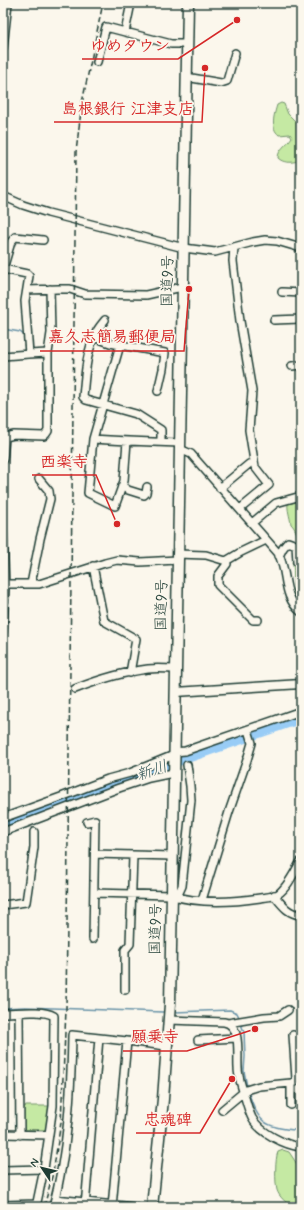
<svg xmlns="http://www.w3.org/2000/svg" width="304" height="1210" font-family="Mynerve,'Klee One',sans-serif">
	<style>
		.green { fill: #c5e9a3; stroke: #72936c }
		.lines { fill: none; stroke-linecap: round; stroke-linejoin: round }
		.stream { stroke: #6893a8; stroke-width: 1.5 }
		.river { stroke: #98ccf6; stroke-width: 9 }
		.minor-casing { stroke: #1f3d34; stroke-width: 10 }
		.major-casing { stroke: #1f3d34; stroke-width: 11 }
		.highway-casing { stroke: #1f3d34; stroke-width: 13 }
		.minor { stroke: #fbf7ec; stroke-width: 7 }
		.major { stroke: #fbf7ec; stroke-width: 8 }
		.highway { stroke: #fbf7ec; stroke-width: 10 }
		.rail { stroke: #1f3d34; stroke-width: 1.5; stroke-dasharray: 6 3; stroke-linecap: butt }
		.labels { text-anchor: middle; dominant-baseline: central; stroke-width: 3.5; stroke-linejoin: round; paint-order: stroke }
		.street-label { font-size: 15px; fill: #1f3d34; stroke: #fbf7ec }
		.water-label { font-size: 16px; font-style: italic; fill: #375a5b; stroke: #fbf7ec }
		.leader { fill: none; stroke: #d62828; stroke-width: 1.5 }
		.callout-dot { fill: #d62828; stroke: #fbf7ec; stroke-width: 1.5 }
		.callout-label { font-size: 16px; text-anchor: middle; font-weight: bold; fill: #d62828; stroke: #fbf7ec; stroke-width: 3.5; stroke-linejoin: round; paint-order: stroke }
	</style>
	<rect width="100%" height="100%" fill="#fbf7ec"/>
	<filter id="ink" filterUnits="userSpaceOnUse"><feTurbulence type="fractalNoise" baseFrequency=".025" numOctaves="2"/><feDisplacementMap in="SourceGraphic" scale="8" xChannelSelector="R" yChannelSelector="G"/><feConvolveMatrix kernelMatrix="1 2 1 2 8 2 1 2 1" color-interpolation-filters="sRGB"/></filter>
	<g filter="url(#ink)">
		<path class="green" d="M281 103 284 104 288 114 301 127V155L298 161C291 163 283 163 278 158 278 149 287 145 292 137L290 134 279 135C270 128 274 115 277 105Z
			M301 498 300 594 301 604C288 595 297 576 292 562 298 550 301 534 291 524 290 517 287 509 288 503H292Z
			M26 1106H50L48 1127 46 1130H26L23 1128V1108Z
			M283 1150 289 1152 301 1170V1207H291C286 1202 279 1197 277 1190 275 1183 275 1158 278 1152Z"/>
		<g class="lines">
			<path class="stream" d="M3 329 20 332 25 336
				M3 1008 25 1007 163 1012
				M174 1012 230 1010 237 1013 240 1019
				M241 1024 244 1032 245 1056 244 1071 247 1087
				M248 1091C260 1127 265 1126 301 1131"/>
			<path class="river" d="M3 826 79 796 301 719"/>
			<g class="minor-casing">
				<path id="minor" d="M125 32 131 3
					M3 48 8 3
					M97 62 106 27 171 44H187
					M186 77 221 83 227 81 235 53
					M3 196 23 205 48 213 184 248 215 252 253 242 265 240 277 241 301 248
					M234 247 233 261 240 321 252 391 249 430 255 467 269 485 240 509
					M3 269 27 274 29 276 25 301 29 354 3 356
					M3 269 11 242 15 237 43 240
					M27 290 58 289H70L85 294 146 295 182 287
					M282 292 301 293
					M105 320C102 324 98 328 96 333 86 352 85 376 83 397L86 400 136 414 161 430V442
					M274 320 301 319
					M94 337 110 343 165 353 163 369 158 391
					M29 354 48 353 51 333 50 289
					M292 366 301 365
					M93 439 120 345
					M127 441 124 481 115 506 88 493 93 439C122 441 151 442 180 443
					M180 449 191 454 278 553C289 573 281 595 301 612
					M3 460 5 437 14 435 44 436 46 434 48 431V353
					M122 486 128 490 144 495 146 493 147 487
					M220 488 249 464
					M252 523 276 503 301 496
					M3 530 5 589 3 631
					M177 554 206 555 226 561 241 552 266 540
					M279 556 283 548 288 542 296 545 297 562 301 566
					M226 561 227 564 218 576V585L253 620H258
					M93 566 104 621 136 639 130 673
					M3 584H39L105 563 117 560 140 562 177 560
					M31 584 40 539 50 499 49 491 39 479
					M75 689C98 680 123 672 148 669 157 668 167 669 176 669
					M174 752 185 751 301 711
					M3 818 61 797 108 779 130 773 174 755
					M87 822 95 820 93 939
					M3 832 119 788 149 778 173 773
					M95 854 172 856
					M94 893 171 895C198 904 233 902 260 898 266 897 273 897 278 894 288 887 295 871 301 861
					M274 895C282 905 288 914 301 915
					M177 897 182 886 191 800 190 786 187 765
					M202 900 229 812 247 760 252 743 248 730
					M3 905 26 902 34 847V832
					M125 990V950L130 944 133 856
					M3 1013C17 1013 42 1009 54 1016L53 1106 44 1169 36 1207
					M19 1013 20 1135
					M169 1020 224 1022C242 1025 237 1054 238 1068 238 1076 241 1084 243 1091 246 1100 248 1110 252 1118 260 1133 285 1145 301 1147
					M228 1023 264 1017 279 1016 288 1010
					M198 1040 237 1038
					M291 1083V1105
					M222 1110 246 1090 259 1086 291 1083 295 1082 296 1079 293 1035
					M3 1134 49 1135
					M3 1170 44 1169
					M55 1199 135 1207
					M3 1205 37 1204
					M53 1207C68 1151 71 1093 72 1035L127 1041 166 1046
					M85 1207 99 1038
					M112 1207 127 1041"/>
			</g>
			<g class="major-casing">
				<path id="major" d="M176 692 301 684"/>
			</g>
			<g class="highway-casing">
				<path id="highway" d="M152 1207 163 1099 170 1004 188 3"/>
			</g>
			<use href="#minor" class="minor"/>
			<use href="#major" class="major"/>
			<use href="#highway" class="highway"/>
			<path class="rail" d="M44 1207 53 1173 61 1122 66 1010 76 152 82 103 103 3"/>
		</g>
	</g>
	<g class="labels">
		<g class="street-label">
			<text transform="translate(168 281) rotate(-89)">国道9号</text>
			<text transform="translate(162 605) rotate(-89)">国道9号</text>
			<text transform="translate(156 929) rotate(-89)">国道9号</text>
		</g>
		<g class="water-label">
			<text transform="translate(152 771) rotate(-19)">新川</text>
		</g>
	</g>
	<path class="leader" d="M237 20L178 59H82M205 68L202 122H54M189 289L184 351H40M117 524L96 475H32M255 1029L187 1051H123M232 1079L200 1133H136"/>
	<g class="callout-dot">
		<circle cx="237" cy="20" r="4"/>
		<circle cx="205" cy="68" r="4"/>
		<circle cx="189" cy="289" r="4"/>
		<circle cx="117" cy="524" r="4"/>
		<circle cx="255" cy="1029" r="4"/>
		<circle cx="232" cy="1079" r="4"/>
	</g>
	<g class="callout-label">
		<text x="130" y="51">ゆめタウン</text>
		<text x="128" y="114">島根銀行 江津支店</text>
		<text x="112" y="342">嘉久志簡易郵便局</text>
		<text x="64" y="467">西楽寺</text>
		<text x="155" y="1042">願乗寺</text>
		<text x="168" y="1125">忠魂碑</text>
	</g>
	<rect width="304" height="1210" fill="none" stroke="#fbf7ec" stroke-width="16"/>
	<rect x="8" y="8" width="288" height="1194" fill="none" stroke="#1f3d34" stroke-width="1.5" filter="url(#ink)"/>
	<g transform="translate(42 1168) rotate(305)" stroke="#fbf7ec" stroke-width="3" paint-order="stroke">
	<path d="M0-3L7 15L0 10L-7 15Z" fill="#1f3d34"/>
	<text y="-6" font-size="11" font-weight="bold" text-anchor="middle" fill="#1f3d34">N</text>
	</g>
</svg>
